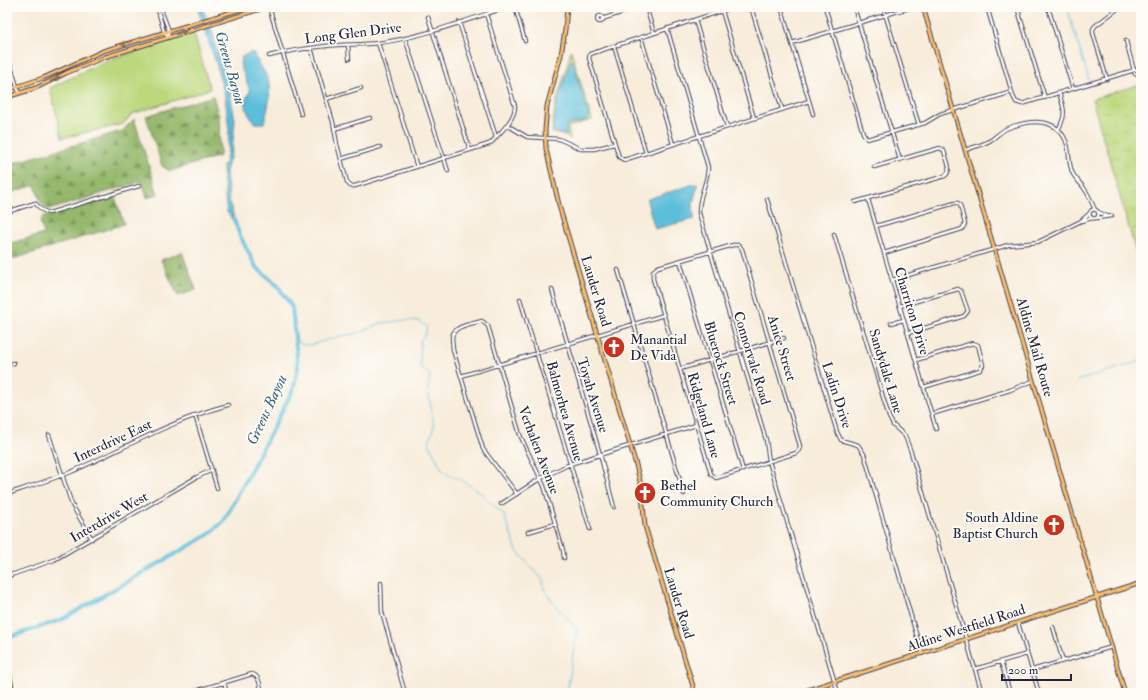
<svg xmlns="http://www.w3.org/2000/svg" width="1148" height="700" font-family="'IM FELL Double Pica',serif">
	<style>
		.green { fill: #bcd87d; stroke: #6f7d5c }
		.forest { fill: url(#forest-firs); stroke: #5c6d54 }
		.park { fill: url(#park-crowns); stroke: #6f7d5c }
		.water { fill: #5cbeda; stroke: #3f708a }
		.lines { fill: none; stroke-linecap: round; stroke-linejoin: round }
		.stream { stroke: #5cbeda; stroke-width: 1 }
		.river { stroke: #5cbeda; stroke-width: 4 }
		.minor-casing { stroke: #424053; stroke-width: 4.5 }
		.major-casing { stroke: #424053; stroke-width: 5 }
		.minor { stroke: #fff; stroke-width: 2.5 }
		.major { stroke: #fabe6e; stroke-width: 3 }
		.oneway { fill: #8e7054 }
		.labels { text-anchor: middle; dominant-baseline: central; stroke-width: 3.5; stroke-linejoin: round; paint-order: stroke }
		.street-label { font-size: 14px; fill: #22223b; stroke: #fdfcf7 }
		.poi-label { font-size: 14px; fill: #22223b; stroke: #fdfcf7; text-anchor: start }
		.water-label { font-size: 15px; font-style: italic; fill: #39607b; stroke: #fdfcf7 }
	</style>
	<defs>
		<pattern id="forest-firs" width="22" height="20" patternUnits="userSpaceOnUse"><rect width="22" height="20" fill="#95b86c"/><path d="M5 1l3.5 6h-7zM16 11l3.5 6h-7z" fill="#79955a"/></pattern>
		<pattern id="park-crowns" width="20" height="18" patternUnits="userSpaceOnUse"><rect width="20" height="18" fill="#bcd87d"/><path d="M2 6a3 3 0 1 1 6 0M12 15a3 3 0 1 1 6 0" fill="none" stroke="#a1b96d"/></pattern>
	</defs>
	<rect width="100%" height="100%" fill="#fdfcf7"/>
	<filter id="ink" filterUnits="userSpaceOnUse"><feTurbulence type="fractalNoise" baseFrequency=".025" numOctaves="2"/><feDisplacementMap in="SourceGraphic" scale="8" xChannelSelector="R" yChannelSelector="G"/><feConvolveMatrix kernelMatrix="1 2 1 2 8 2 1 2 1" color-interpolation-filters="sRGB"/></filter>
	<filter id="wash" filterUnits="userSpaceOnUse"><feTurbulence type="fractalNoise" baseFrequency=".012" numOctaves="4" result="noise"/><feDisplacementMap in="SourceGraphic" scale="16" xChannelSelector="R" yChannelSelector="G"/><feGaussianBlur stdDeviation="0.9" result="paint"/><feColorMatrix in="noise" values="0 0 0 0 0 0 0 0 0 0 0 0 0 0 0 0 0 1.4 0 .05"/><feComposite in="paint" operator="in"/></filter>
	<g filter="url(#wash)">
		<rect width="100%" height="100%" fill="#f8ecda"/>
		<path class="green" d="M194 33 210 89 132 114 123 124 62 138 50 88 105 61Z
			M571 50 592 120 568 127 570 139 565 136 552 133C552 104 565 78 571 50Z"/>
		<path class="forest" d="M213 96 219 116 220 156 170 171 162 166 146 116Z
			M134 119 158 194 147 198 142 181 55 208 47 209 41 203 35 185 7 194V165L122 131Z
			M115 197 124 224 7 261V244L44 234 40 221 44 216H48Z
			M182 252 196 290 178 296 161 260Z"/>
		<path class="park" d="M1141 84V270L1092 99Z"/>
		<path class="water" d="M197 7H202L215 39 214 42 228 83 235 120 232 150 226 172 229 200 236 225 227 212 225 199 223 167 226 160 228 150 229 130 225 96 215 60Z
			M249 53H253C257 60 261 66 265 73 273 89 269 106 264 123H255C249 117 243 106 247 97 248 95 249 94 250 91L240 64 242 57Z
			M571 60 573 61 589 117 588 120 567 125 566 127 567 135 555 132 553 130 557 103Z
			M694 184 698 185 693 202 694 219 655 229 647 201 648 199Z"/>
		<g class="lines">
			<path class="stream" d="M1067 7 1089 80
				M295 340 304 345H310L341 336 359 333 381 323 407 320 419 321 427 327 425 335 420 341C421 350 420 358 420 367L430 374 428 390 434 425 429 443 442 470 449 475 460 479 478 491 504 515 517 551 543 580 544 589 556 606 577 629 567 693
				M1077 381 1141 361"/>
			<path class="river" d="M7 638 61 620 208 535 224 521 293 390 298 368 292 307 277 285 256 267 240 236 234 220"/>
		</g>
	</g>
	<g filter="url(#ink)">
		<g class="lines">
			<g class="minor-casing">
				<path id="minor" d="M157 7 164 32 168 37
					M160 7 169 31 168 37
					M269 7 301 114
					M515 7 525 41
					M646 7 654 33
					M734 7 590 54 589 58 619 157 624 160 809 101
					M751 7 782 109
					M781 7 813 114
					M825 7 863 133 867 139 925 123 940 114 1012 92
					M854 7 900 160
					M883 7 919 125
					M987 7 1013 96 1016 102 1022 104 1141 68
					M1017 7 1045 98
					M1048 7 1073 89
					M1138 7 1141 11
					M722 11 754 118
					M597 19a3 3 0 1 1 6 0a3 3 0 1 1-6 0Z
					M428 17 470 150
					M602 19 639 7
					M695 20 727 127
					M459 22 496 137
					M667 28 708 167C708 183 698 196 699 213L766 440 769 461 838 693
					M641 37 673 144
					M405 38 448 171
					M1126 41 1135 74
					M378 43 417 167
					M792 43 912 7
					M348 45 349 59
					M614 46 646 153
					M311 48 333 122 337 144 347 182 350 186H355L489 144 492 142C500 132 515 120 515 106L486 14
					M7 54 19 93
					M269 56C288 51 307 48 326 46 343 44 361 45 378 43 420 38 467 20 507 7
					M1107 79 1093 33V29L1095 26 1120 7
					M7 83 11 96
					M326 99 361 88
					M507 125 527 137 559 139 581 149H594L614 144
					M334 129 370 118
					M1058 130C1067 115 1064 108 1059 93
					M965 150C974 147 983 145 991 140 997 136 1001 131 1008 128 1030 120 1058 116 1067 144 1070 154 1068 164 1073 174 1076 179 1081 184 1084 188 1089 195 1092 203 1095 210
					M341 159 380 147
					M767 199 837 432 841 440 858 445 864 454 922 654
					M868 199 936 429
					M855 202 945 176C953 170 946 159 944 151L940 148 874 167
					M1089.5 214a4.5 4.5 0 1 1 9 0a4.5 4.5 0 1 1-9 0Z
					M7 212 35 203 42 210 49 213 139 186
					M1098 212 1107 216
					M1097 218 1112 216
					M1082 221 1092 218
					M876 226 955 203H958L960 205 965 224 962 229 884 253
					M834 234 889 417 893 425 905 436 911 452 982 693
					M733 245H739L742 249 800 446 799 450 796 453 716 478 711 474 653 279V271L658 267Z
					M680 261 743 470
					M618 270 684 494
					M892 280 1008 245 1038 242 1081 221 1089 214
					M552 290 600 454 614 507
					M520 299 590 529
					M900 306 958 289 961 291 968 311 964 316 908 333
					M891 323 904 320
					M916 360 973 343 978 345 983 365 980 370 924 387
					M7 365 14 363
					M680 369 784 338
					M461 376 664 315
					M932 414 1010 390 1033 381
					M195 415 217 488
					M49 435 72 505 92 539
					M7 494C28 487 50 480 71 472 123 449 172 420 228 405
					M517 494 483 449 453 350C453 346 452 341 452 337 454 325 472 324 482 321L488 326 520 435 544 486 563 550 564 558
					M501 504 541 478 570 464 696 425
					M528 532 555 524
					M7 574H14L54 560 197 477 212 470
					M7 578 13 574
					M381 583 382 612 405 693
					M1018 623 1039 693
					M1053 627 1063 661
					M1001 662 1010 693
					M975 669 1027 654
					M1032 670 1112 647
					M224 683 227 693
					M189 693 252 674C260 676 260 686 262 693"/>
			</g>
			<g class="major-casing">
				<path id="major" d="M567 7 565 30 561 55 547 106 545 130 546 149 560 209 636 465 641 485 645 526 695 693
					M923 7 1125 693
					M7 90 43 78 103 51 248 7
					M7 97 36 88 66 73 105 57 267 7
					M7 661 13 693
					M798 693 1141 583"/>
			</g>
			<use href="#minor" class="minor"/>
			<use href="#major" class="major"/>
		</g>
		<defs><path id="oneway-solid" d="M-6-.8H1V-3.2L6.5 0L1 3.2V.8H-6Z"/></defs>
		<g class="oneway">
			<use href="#oneway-solid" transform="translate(181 33) rotate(-16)"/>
			<use href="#oneway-solid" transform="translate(126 43) rotate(163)"/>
			<use href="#oneway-solid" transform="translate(55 79) rotate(-28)"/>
		</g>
	</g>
	<defs>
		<g id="church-disc" transform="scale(1.15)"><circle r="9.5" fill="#c8321e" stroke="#fdfcf7"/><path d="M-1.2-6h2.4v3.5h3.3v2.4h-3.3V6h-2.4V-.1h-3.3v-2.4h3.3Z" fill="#fff"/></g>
	</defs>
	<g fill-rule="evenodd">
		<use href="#church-disc" x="614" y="347"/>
		<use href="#church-disc" x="645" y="493"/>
		<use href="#church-disc" x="1054" y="525"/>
	</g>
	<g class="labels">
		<g class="street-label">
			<text transform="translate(353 33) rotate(-7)">Long Glen Drive</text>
			<text transform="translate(596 291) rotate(73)">Lauder Road</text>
			<text transform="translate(912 311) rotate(73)">Charriton Drive</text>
			<text transform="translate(1035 347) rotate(74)">Aldine Mail Route</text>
			<text transform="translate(782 348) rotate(73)">Anice Street</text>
			<text transform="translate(752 358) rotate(73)">Connorvale Road</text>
			<text transform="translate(721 363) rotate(73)">Bluerock Street</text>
			<text transform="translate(886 371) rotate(73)">Sandydale Lane</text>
			<text transform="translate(593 395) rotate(73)">Toyah Avenue</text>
			<text transform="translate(837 395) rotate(72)">Ladin Drive</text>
			<text transform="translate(565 411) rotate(74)">Balmorhea Avenue</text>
			<text transform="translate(704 415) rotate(74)">Ridgeland Lane</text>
			<text transform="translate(113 441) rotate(-25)">Interdrive East</text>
			<text transform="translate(539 450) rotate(69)">Verhalen Avenue</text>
			<text transform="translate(109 517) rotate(-30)">Interdrive West</text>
			<text transform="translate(679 603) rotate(73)">Lauder Road</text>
			<text transform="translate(966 628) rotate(-18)">Aldine Westfield Road</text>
		</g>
		<g class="poi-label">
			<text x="630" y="339">Manantial<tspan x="630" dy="16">De Vida</tspan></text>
			<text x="660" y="485">Bethel<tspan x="660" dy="16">Community Church</tspan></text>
			<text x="1038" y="517" text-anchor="end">South Aldine<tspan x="1038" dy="16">Baptist Church</tspan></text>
		</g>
		<g class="water-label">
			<text transform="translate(230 68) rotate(74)">Greens Bayou</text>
			<text transform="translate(267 410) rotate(-65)">Greens Bayou</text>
		</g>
	</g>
	<rect width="1148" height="700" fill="none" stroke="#fdfcf7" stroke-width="24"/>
	<path d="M1002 674v6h69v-6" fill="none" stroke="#22223b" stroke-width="2"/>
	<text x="1008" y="674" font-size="12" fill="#22223b" stroke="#fdfcf7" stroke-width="3" paint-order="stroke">200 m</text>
</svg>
